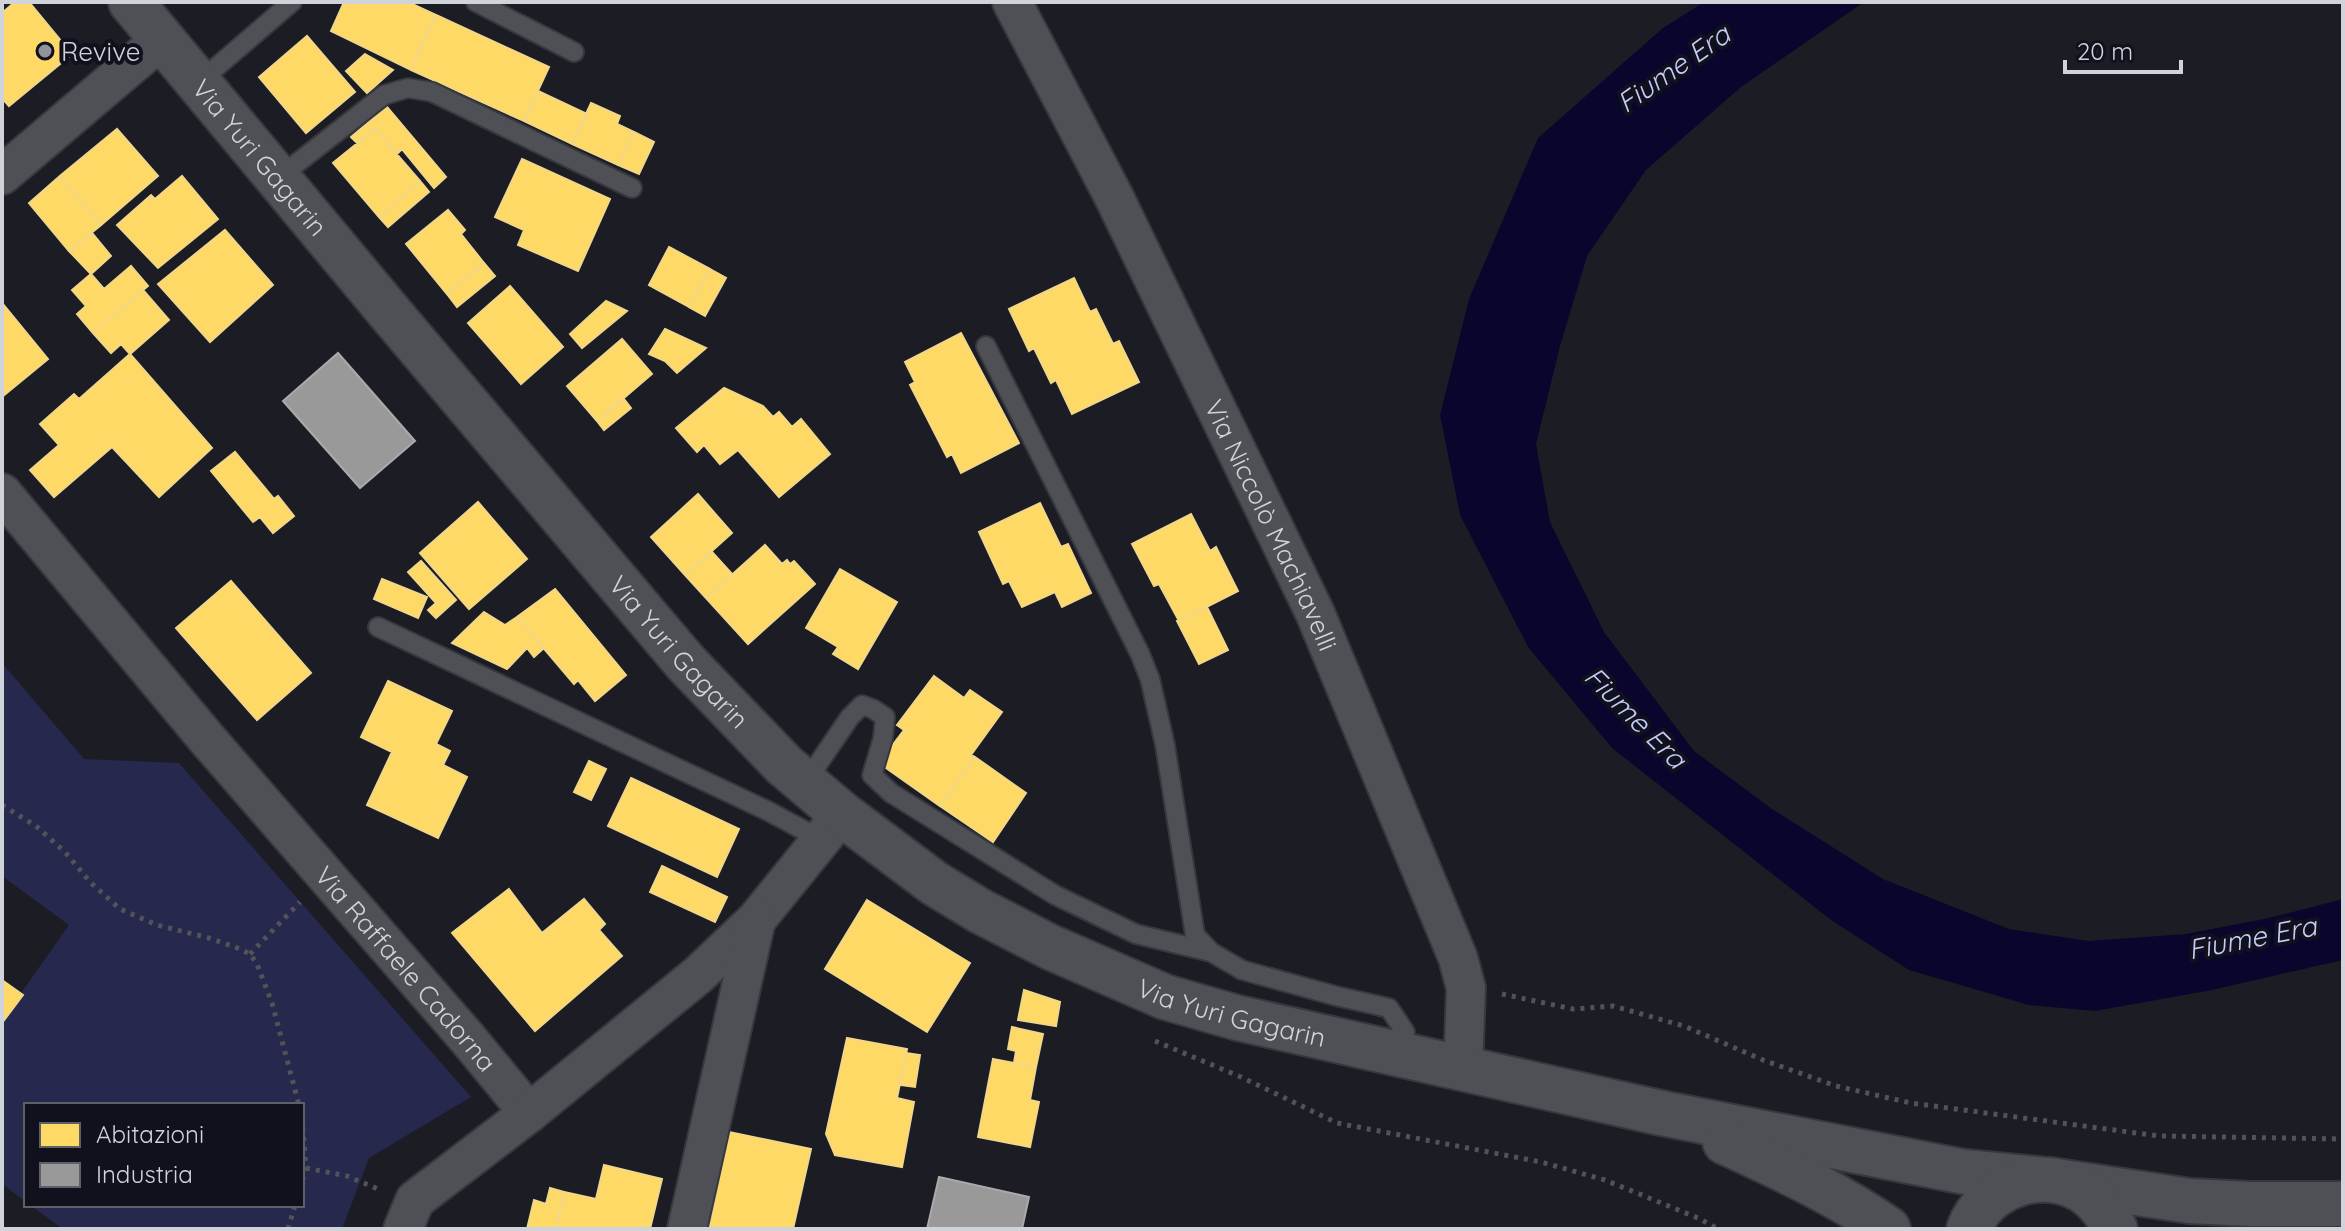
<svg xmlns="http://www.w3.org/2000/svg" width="2345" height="1231" font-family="Quicksand,sans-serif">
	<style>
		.green { fill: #26284d }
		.water { fill: #0a052c }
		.homes { fill: #ffd966; stroke: #f1d789; stroke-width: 2 }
		.industry { fill: #999; stroke: #aaaaad; stroke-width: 2 }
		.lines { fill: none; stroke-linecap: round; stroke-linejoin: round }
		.service-casing { stroke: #37383e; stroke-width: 22 }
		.minor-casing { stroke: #37383e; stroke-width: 42 }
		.tertiary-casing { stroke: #37383e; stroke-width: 48 }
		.path { stroke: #535357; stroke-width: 5; stroke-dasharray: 4 6; stroke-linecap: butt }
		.service { stroke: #4f5055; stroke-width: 18 }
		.minor { stroke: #4f5055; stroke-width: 38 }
		.tertiary { stroke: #4f5055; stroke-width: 44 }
		.poi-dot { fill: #92939b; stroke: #10111d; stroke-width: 3 }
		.labels { text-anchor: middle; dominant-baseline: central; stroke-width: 8; stroke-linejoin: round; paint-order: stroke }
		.poi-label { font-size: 26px; fill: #d1d3db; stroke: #10111d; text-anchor: start }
		.street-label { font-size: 26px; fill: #d1d3db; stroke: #10111d }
		.water-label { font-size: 28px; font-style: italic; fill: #c4cbfb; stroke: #10111d }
	</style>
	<rect width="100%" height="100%" fill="#1c1d24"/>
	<path class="green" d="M2 663 84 759 179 763 471 1097 369 1158 342 1229H63L30 1205H302V1105H26V1202L2 1184V1020L69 925 2 876Z"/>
	<path class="water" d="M1704 2H1864L1741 87 1646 170 1587 256 1560 346 1536 444 1550 522 1604 632 1694 751 1772 809 1883 879 2009 929 2089 941 2186 934 2269 918 2343 899V960L2212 990 2095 1011 2029 1005 1909 970 1831 920 1612 748 1528 647 1460 515 1440 415 1469 299 1538 138 1663 28Z"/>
	<path class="homes" d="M15 2H29L72 54 9 106 2 98V13Z
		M344 2H408L436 15 411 70 331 31Z
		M436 15 549 67 524 121 411 70Z
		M307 36 355 92 306 133 259 77Z
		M365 54 393 70 367 93 346 71Z
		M538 91 587 114 572 144 524 121Z
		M591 103 620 116 617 124 634 132 618 165 572 144Z
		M387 107 446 177 434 188 402 149 397 154 375 129 357 143 351 137Z
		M117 129 158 176 101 225 60 176Z
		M375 129 420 181 379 217 333 163Z
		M634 132 654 142 639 174 618 165Z
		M522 159 610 199 578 271 518 245 524 230 495 217Z
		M60 176 101 225 69 251 29 203Z
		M182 176 218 219 158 268 117 225 151 195 155 199Z
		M420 181 429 192 388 227 379 217Z
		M448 210 465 230 461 234 484 263 447 294 406 244Z
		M225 230 273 285 210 342 158 284Z
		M92 233 111 256 91 274 69 251Z
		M669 247 710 269 689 307 649 285Z
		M484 263 495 276 457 307 447 294Z
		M131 266 148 286 93 333 77 314 86 306 72 290 91 274 104 289Z
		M710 269 726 278 705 316 689 307Z
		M1074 278 1090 312 1096 309 1113 344 1119 341 1139 382 1072 414 1056 380 1051 383 1034 348 1029 351 1009 309Z
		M510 286 563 347 521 384 468 323Z
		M143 290 169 320 130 354 121 344 111 353 93 333Z
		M606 301 627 311 582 348 570 334Z
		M2 303 48 359 2 397Z
		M665 329 706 348 677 373 665 361 649 354Z
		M961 333 1019 443 961 473 952 454 947 457 910 385 915 382 905 362Z
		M622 339 652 374 597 421 567 386Z
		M130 354 212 448 159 497 112 447 54 497 30 470 59 445 40 424 74 394 79 399Z
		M724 388 763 406 773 417 779 412 792 427 801 419 830 454 779 497 738 450 720 464 704 445 697 452 676 428Z
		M624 399 631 408 604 430 597 421Z
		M235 452 274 499 278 496 294 516 273 533 260 517 253 522 211 471Z
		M698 494 732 533 685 575 651 537Z
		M478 502 527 559 469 609 420 553Z
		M1040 503 1061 547 1068 544 1091 593 1062 607 1055 592 1022 607 1009 581 1003 584 979 532Z
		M1191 514 1210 551 1216 547 1238 591 1179 621 1159 584 1154 586 1132 544Z
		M765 545 782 564 787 560 790 564 794 561 815 584 748 644 706 598Z
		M712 552 732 574 706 598 685 575Z
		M421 561 456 600 436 618 428 610 436 603 408 572Z
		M840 569 897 602 858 669 833 654 838 647 806 628Z
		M382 579 427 597 418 618 374 599Z
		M231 581 311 673 257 720 176 628Z
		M555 589 626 675 595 701 578 680 574 684 517 617Z
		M1207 607 1228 650 1199 664 1177 621Z
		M484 612 505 625 517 617 544 648 534 657 527 648 507 669 452 643Z
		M934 676 964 698 970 690 1002 712 971 755 975 757 940 806 879 763 904 730 897 725Z
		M388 681 452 711 436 744 450 751 443 765 467 777 438 838 367 805 392 752 361 737Z
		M975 757 1026 793 993 842 940 806Z
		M589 761 606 769 591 800 574 792Z
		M631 778 739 829 717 877 608 826Z
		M662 866 727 897 715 922 650 892Z
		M509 889 542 933 584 899 605 924 599 930 622 956 535 1031 452 933Z
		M867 900 970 963 927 1032 825 969Z
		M2 980 23 995 2 1023Z
		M1024 990 1060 1002 1056 1026 1018 1020Z
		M1012 1027 1043 1034 1036 1067 1014 1063 1016 1051 1008 1049Z
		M847 1038 907 1049 897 1098 914 1102 902 1167 835 1155 826 1134Z
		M906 1053 920 1055 915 1087 900 1085Z
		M993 1059 1036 1067 1030 1100 1039 1102 1030 1147 978 1137Z
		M729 1132 811 1149 793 1229H709Z
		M604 1165 662 1179 650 1229H556L564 1192 596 1199Z
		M550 1188 564 1192 556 1229H527L534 1200 546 1204Z"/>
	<path class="industry" d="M338 353 415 441 360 488 283 401Z
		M939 1177 1029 1197 1022 1229H927Z"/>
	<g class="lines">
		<g class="service-casing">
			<path id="service" d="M476 2 574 52
				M199 82 292 2
				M278 178 384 95 408 88 432 92 632 188
				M986 346 1140 654 1150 679 1165 745 1195 935 1211 952 1242 970 1336 996 1389 1008 1405 1032 1404 1054
				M378 627 766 810 822 840
				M805 783 850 717 862 705 873 709 885 717 883 738 872 775 891 793 1055 895 1136 934 1211 952"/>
		</g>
		<g class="minor-casing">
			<g id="minor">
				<path id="s1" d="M1012 2 1114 197 1315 613 1458 958 1466 988 1463 1069"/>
				<path d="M2 175 162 39"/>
				<path id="s2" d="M2 493 207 739 468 1039 529 1113"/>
				<path d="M403 1229 415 1200 529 1113 698 975 756 920 842 814"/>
				<path d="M687 1229 756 920"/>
			</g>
		</g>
		<g class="tertiary-casing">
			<g id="tertiary">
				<path id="s3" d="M131 2 390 313 686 663 784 765 842 814 934 883 980 911 1050 947 1165 997 1238 1018 1661 1113 1965 1172 2038 1179"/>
				<path d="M1725 1142C1781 1168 1838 1194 1888 1229"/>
				<path d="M2063 1182 2190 1201 2250 1204H2343"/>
				<path d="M1969 1229C1986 1183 2049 1164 2089 1195 2101 1205 2108 1215 2115 1229"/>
			</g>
		</g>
		<path class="path" d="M2 805 36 826 65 852 90 882 120 909 157 925 209 938 235 947 250 954 257 964 272 1003 299 1105
			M250 954 300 902
			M1502 994 1573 1009 1613 1006 1684 1026 1763 1060 1836 1086 1911 1103 2159 1136 2343 1139
			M1155 1041 1241 1077 1337 1123 1541 1162 1605 1180 1698 1218 1718 1229
			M302 1117 306 1168 302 1182
			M306 1168 347 1176 378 1189
			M288 1229 295 1205"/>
		<use href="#service" class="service"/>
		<use href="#minor" class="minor"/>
		<use href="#tertiary" class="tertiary"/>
	</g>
	<circle class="poi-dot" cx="45" cy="51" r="8"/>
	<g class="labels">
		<g class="poi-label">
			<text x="61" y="51">Revive</text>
		</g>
		<g class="street-label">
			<text stroke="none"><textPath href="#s3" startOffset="202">Via Yuri Gagarin</textPath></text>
			<text stroke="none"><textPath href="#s1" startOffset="584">Via Niccolò Machiavelli</textPath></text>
			<text stroke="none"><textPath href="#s3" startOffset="850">Via Yuri Gagarin</textPath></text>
			<text stroke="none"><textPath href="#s2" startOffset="624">Via Raffaele Cadorna</textPath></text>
			<text stroke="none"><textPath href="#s3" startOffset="1522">Via Yuri Gagarin</textPath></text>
		</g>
		<g class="water-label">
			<text transform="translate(1673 68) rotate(-35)">Fiume Era</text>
			<text transform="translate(1636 717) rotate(45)">Fiume Era</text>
			<text transform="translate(2252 937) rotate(-11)">Fiume Era</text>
		</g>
	</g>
	<rect width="2345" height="1231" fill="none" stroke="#d1d3db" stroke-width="8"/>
	<rect x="24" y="1103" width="280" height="104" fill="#10111d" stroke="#5d5f69" stroke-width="2"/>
	<rect x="40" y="1123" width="40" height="24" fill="#ffd966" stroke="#5d5f69" stroke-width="2"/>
	<text x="96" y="1143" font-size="24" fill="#d1d3db">Abitazioni</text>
	<rect x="40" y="1163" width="40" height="24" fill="#999999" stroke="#5d5f69" stroke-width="2"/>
	<text x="96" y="1183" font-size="24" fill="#d1d3db">Industria</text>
	<path d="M2065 60v12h116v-12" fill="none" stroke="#d1d3db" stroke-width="4"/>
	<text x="2077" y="60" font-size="24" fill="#d1d3db" stroke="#10111d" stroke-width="6" paint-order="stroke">20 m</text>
</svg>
